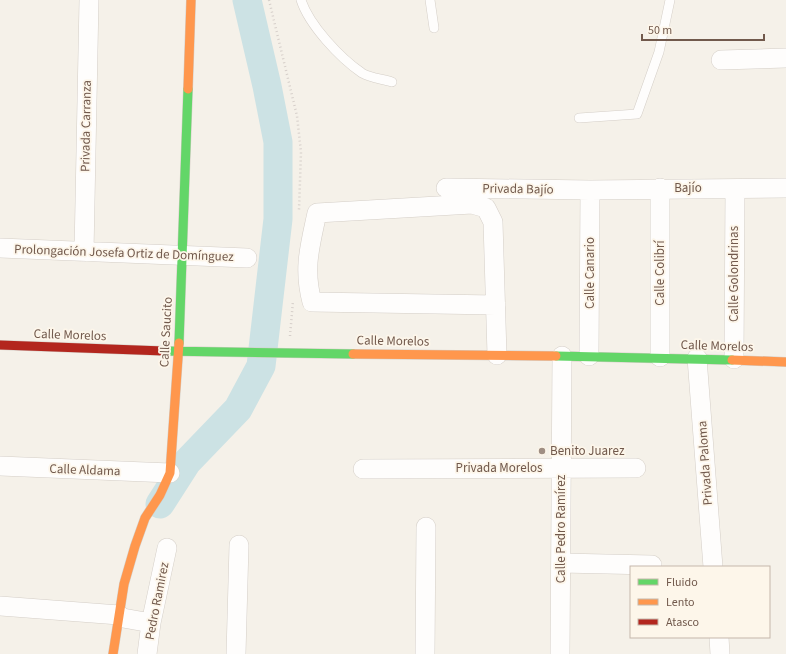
<svg xmlns="http://www.w3.org/2000/svg" width="786" height="654" font-family="'Source Sans 3',sans-serif">
	<style>
		.lines { fill: none; stroke-linecap: round; stroke-linejoin: round }
		.river { stroke: #cce2e4; stroke-width: 29 }
		.lane-casing { stroke: #d4cec7; stroke-width: 10 }
		.street-casing { stroke: #d4cec7; stroke-width: 20 }
		.fast-casing { stroke: #d4cdc6; stroke-width: 10 }
		.slow-casing { stroke: #d4cdc6; stroke-width: 10 }
		.jam-casing { stroke: #d4cdc6; stroke-width: 10 }
		.path { stroke: #d6cfca; stroke-width: 2.5; stroke-dasharray: 1 3; stroke-linecap: butt }
		.lane { stroke: #fefdfc; stroke-width: 9 }
		.street { stroke: #fefdfc; stroke-width: 19 }
		.fast { stroke: #63d668; stroke-width: 9 }
		.slow { stroke: #ff974d; stroke-width: 9 }
		.jam { stroke: #b3261e; stroke-width: 9 }
		.poi-dot { fill: #9f8e83; stroke: #fdf6ea; stroke-width: 1.5 }
		.labels { text-anchor: middle; dominant-baseline: central; stroke-width: 3.5; stroke-linejoin: round; paint-order: stroke }
		.street-label { font-size: 13px; fill: #71594c; stroke: #fdf6ea }
		.poi-label { font-size: 13px; fill: #71594c; stroke: #fdf6ea; text-anchor: start }
	</style>
	<rect width="100%" height="100%" fill="#f5f1e9"/>
	<g class="lines">
		<path class="river" d="M160 504 187 462 238 409 261 366 278 219V142L267 86 247 0"/>
		<g class="lane-casing">
			<path id="lane" d="M301 0C309 25 340 58 362 73 370 78 383 79 392 82
				M430 0 434 28
				M579 118 637 114 659 52 670 0"/>
		</g>
		<g class="street-casing">
			<path id="street" d="M721 60 786 58
				M446 188 590 190 786 188
				M0 248 247 258
				M84 252 89 0
				M496 305 312 302C303 268 310 246 317 213L472 204 486 208 493 222 497 355
				M589 356 590 190
				M660 357V188
				M697 358 713 567
				M734 359 735 189
				M0 466 170 473
				M363 469 636 468
				M561 563 652 565
				M0 606 119 615 123 618 151 623
				M719 637 720 654
				M147 654 151 623 167 548
				M236 654 239 545
				M425 654 426 527
				M560 654 562 356"/>
		</g>
		<g class="fast-casing">
			<path id="fast" d="M179 343 188 89
				M164 351 353 354
				M556 356 732 360"/>
		</g>
		<g class="slow-casing">
			<path id="slow" d="M188 89 191 0
				M353 354 556 356
				M732 360 786 362
				M113 654 124 584 135 546 145 518 160 495 170 473 179 343"/>
		</g>
		<g class="jam-casing">
			<path id="jam" d="M0 345 164 351"/>
		</g>
		<path class="path" d="M269 0 297 116 301 152 299 210
			M290 336 293 301"/>
		<use href="#lane" class="lane"/>
		<use href="#street" class="street"/>
		<use href="#fast" class="fast"/>
		<use href="#slow" class="slow"/>
		<use href="#jam" class="jam"/>
	</g>
	<circle class="poi-dot" cx="542" cy="451" r="4"/>
	<g class="labels">
		<g class="street-label">
			<text transform="translate(86 126) rotate(-89)">Privada Carranza</text>
			<text x="688" y="188">Bajío</text>
			<text transform="translate(518 189) rotate(1)">Privada Bajío</text>
			<text transform="translate(124 253) rotate(2)">Prolongación Josefa Ortiz de Domínguez</text>
			<text transform="translate(590 273) rotate(-90)">Calle Canario</text>
			<text transform="translate(660 273) rotate(-90)">Calle Colibrí</text>
			<text transform="translate(734 274) rotate(-90)">Calle Golondrinas</text>
			<text transform="translate(166 332) rotate(-87)">Calle Saucito</text>
			<text transform="translate(70 335) rotate(2)">Calle Morelos</text>
			<text transform="translate(393 341) rotate(1)">Calle Morelos</text>
			<text transform="translate(717 346) rotate(2)">Calle Morelos</text>
			<text transform="translate(705 463) rotate(-94)">Privada Paloma</text>
			<text x="499" y="468">Privada Morelos</text>
			<text transform="translate(85 470) rotate(2)">Calle Aldama</text>
			<text transform="translate(561 529) rotate(-90)">Calle Pedro Ramírez</text>
			<text transform="translate(157 601) rotate(-79)">Pedro Ramirez</text>
		</g>
		<g class="poi-label">
			<text x="550" y="451">Benito Juarez</text>
		</g>
	</g>
	<rect x="630" y="566" width="140" height="72" fill="#fdf6ea" stroke="#c5b7ab"/>
	<rect x="638" y="579" width="20" height="6" fill="#63d668" stroke="#c5b7ab"/>
	<text x="666" y="586" font-size="12" fill="#71594c">Fluido</text>
	<rect x="638" y="599" width="20" height="6" fill="#ff974d" stroke="#c5b7ab"/>
	<text x="666" y="606" font-size="12" fill="#71594c">Lento</text>
	<rect x="638" y="619" width="20" height="6" fill="#b3261e" stroke="#c5b7ab"/>
	<text x="666" y="626" font-size="12" fill="#71594c">Atasco</text>
	<path d="M642 34v6h122v-6" fill="none" stroke="#71594c" stroke-width="2"/>
	<text x="648" y="34" font-size="12" fill="#71594c" stroke="#fdf6ea" stroke-width="3" paint-order="stroke">50 m</text>
</svg>
